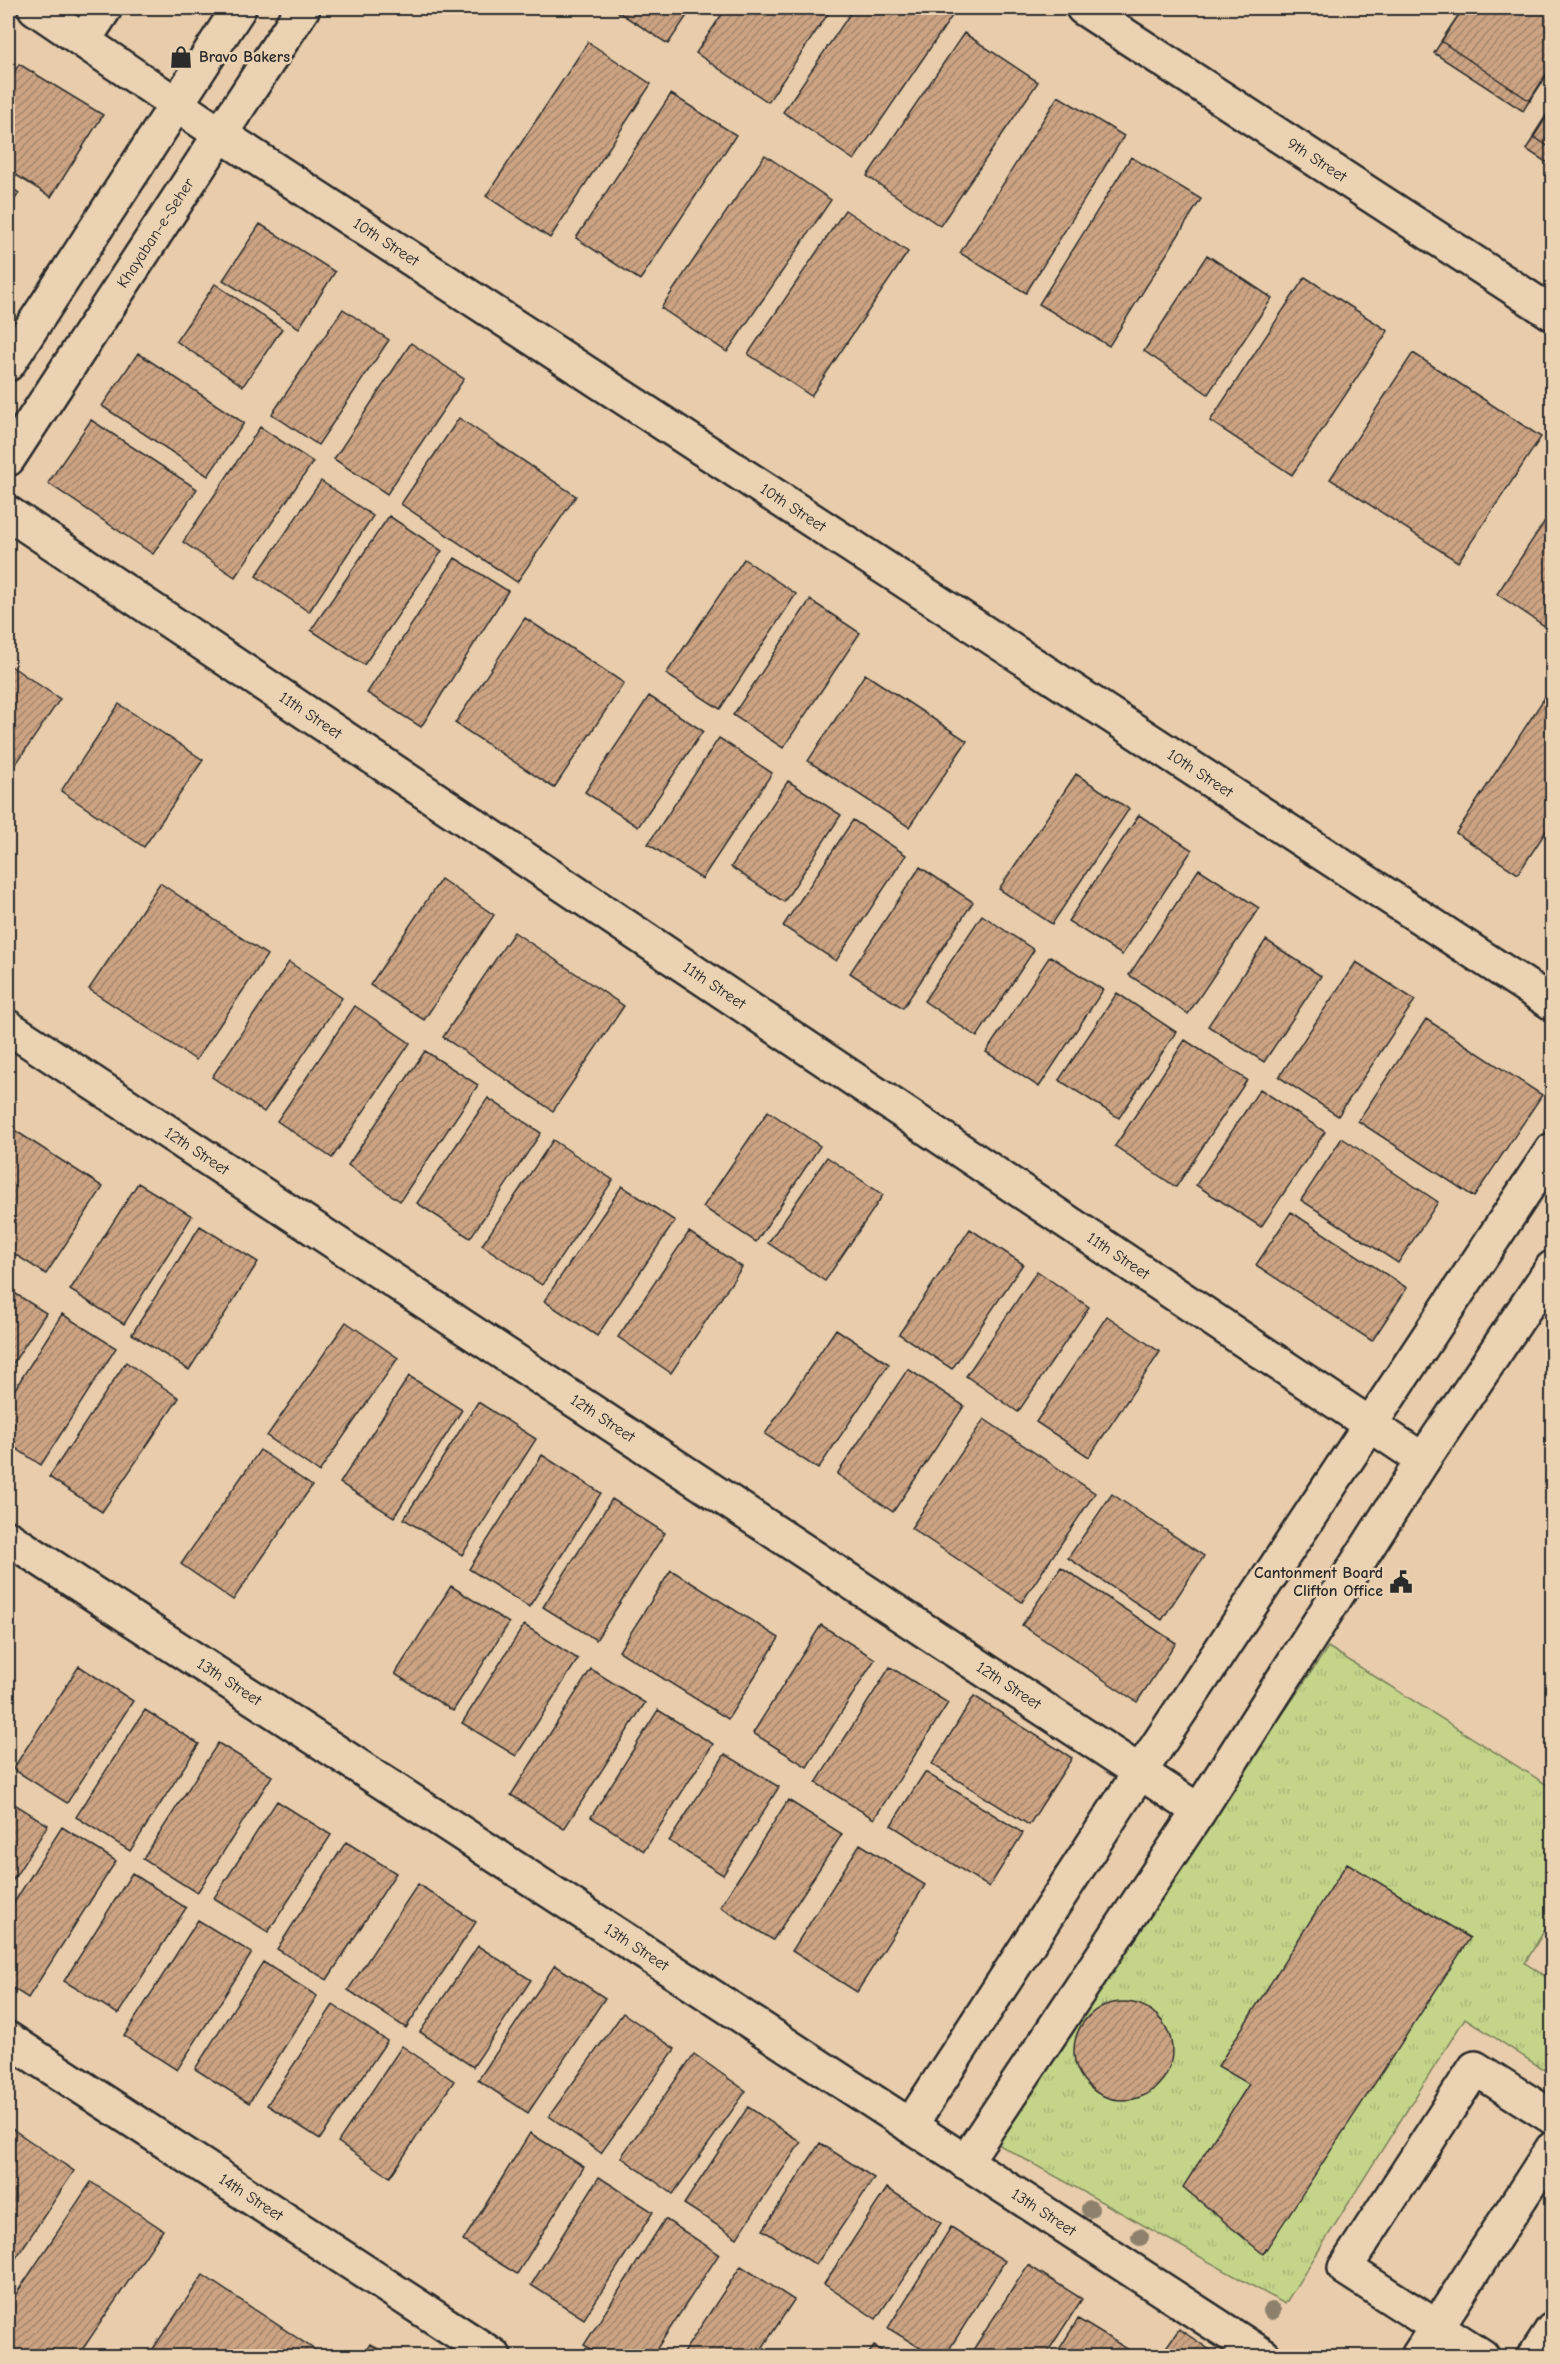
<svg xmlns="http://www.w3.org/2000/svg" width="1560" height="2364" font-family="'Comic Neue',sans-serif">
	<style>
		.grass { fill: url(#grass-tufts); stroke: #78805a; stroke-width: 1.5 }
		.building { fill: url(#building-hatch); stroke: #2b2b2b; stroke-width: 1.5 }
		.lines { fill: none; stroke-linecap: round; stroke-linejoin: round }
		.minor-casing { stroke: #2b2b2b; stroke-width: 38 }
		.minor { stroke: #ead2b2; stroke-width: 33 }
		.tree { fill: #8d816c }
		.labels { text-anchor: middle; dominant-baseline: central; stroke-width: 5; stroke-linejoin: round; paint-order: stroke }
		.poi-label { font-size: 16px; font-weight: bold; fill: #2b2b2b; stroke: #ead2b2; text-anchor: start }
		.street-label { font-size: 16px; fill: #2b2b2b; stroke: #ead2b2 }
	</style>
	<defs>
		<pattern id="grass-tufts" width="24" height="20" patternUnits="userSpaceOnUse" patternTransform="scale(1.5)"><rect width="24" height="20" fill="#c4d58a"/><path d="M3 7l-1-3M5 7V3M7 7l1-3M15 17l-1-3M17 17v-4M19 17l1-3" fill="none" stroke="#a9b777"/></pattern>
		<pattern id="building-hatch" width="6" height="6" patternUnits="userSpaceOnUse" patternTransform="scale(1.5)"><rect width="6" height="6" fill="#cca484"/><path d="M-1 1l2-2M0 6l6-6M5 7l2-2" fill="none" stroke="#a6866c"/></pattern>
	</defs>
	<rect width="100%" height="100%" fill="#e8ccab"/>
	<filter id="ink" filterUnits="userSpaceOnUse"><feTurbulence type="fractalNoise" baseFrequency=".0167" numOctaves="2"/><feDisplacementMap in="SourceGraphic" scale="12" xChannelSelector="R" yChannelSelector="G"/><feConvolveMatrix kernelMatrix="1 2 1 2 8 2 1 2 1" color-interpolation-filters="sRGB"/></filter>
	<g filter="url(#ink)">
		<path class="grass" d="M1328 1647 1552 1788V1918L1525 1963 1552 1981V2075L1465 2018 1285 2304 994 2142Z"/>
		<path class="building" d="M612 8H692L668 44Z
			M726 8H832L768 102 696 53Z
			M854 8H945L954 13 854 160 783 112Z
			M1463 8H1552V67L1530 101 1441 41Z
			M1463 8H1552V65L1523 111 1434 53Z
			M964 33 1038 82 940 226 867 176Z
			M588 42 651 84 550 238 486 196Z
			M19 64 103 115 51 197 8 170V83Z
			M671 94 736 135 640 280 576 238Z
			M1058 96 1124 136 1026 293 960 253Z
			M1552 106V149L1533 136Z
			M1552 108V166L1526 149Z
			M765 155 831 200 727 352 661 308Z
			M1131 157 1201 199 1109 346 1039 304Z
			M8 186 19 193 8 210Z
			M845 210 908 252 811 396 748 354Z
			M260 224 335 272 299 328 223 280Z
			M1207 255 1272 298 1208 394 1144 351Z
			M1305 277 1388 331 1292 475 1210 421Z
			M215 284 282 329 243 386 176 341Z
			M343 309 389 340 318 445 272 414Z
			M411 343 464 379 387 494 334 459Z
			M138 353 244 423 208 476 102 406Z
			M1413 353 1541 437 1458 562 1330 479Z
			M459 418 576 496 517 582 401 504Z
			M91 420 197 489 153 554 48 483Z
			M260 427 313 462 235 577 183 542Z
			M321 481 373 516 309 612 256 576Z
			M1552 510V631L1497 594Z
			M389 516 442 551 364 665 311 630Z
			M455 558 508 591 421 727 367 693Z
			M744 559 796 594 720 709 666 674Z
			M810 600 860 633 783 748 733 715Z
			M525 618 624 683 554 788 455 723Z
			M8 664 60 699 16 764 8 758Z
			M865 674 967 741 909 827 808 761Z
			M1551 688 1552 822 1518 874 1456 833Z
			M649 696 703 731 638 827 585 792Z
			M119 704 203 760 144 847 61 791Z
			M719 738 772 773 702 879 648 844Z
			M1076 774 1129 809 1052 924 999 889Z
			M788 781 841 815 784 902 731 867Z
			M1139 815 1192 850 1122 955 1068 921Z
			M853 820 906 855 836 961 783 926Z
			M920 867 973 902 903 1008 850 973Z
			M1199 869 1259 908 1188 1014 1129 975Z
			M441 879 494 915 424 1020 370 985Z
			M160 883 267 955 196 1060 89 989Z
			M982 915 1034 950 977 1037 924 1001Z
			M514 932 624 1006 553 1111 443 1037Z
			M1266 940 1321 976 1264 1062 1208 1026Z
			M1050 956 1103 990 1039 1087 986 1052Z
			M289 962 342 998 264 1112 212 1077Z
			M1356 962 1415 1000 1338 1116 1279 1077Z
			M1117 993 1176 1032 1119 1118 1059 1080Z
			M355 1006 410 1043 332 1158 277 1121Z
			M1426 1019 1542 1095 1474 1197 1358 1121Z
			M1185 1040 1247 1080 1176 1187 1115 1146Z
			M425 1051 478 1085 400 1201 348 1165Z
			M1260 1089 1325 1132 1261 1227 1196 1185Z
			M488 1098 541 1133 470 1238 417 1203Z
			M768 1111 820 1146 756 1242 703 1207Z
			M8 1126 103 1187 46 1274 8 1250Z
			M1342 1138 1438 1202 1398 1263 1301 1200Z
			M553 1140 613 1180 542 1285 482 1245Z
			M827 1157 883 1195 825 1281 768 1243Z
			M138 1183 192 1216 124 1324 70 1290Z
			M622 1186 675 1221 597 1336 544 1301Z
			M1291 1212 1407 1288 1372 1341 1256 1265Z
			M200 1226 258 1262 189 1370 132 1334Z
			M970 1229 1023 1264 952 1369 899 1334Z
			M689 1232 742 1267 671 1373 618 1337Z
			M1037 1271 1089 1307 1018 1412 966 1376Z
			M8 1289 46 1313 8 1371Z
			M62 1314 116 1348 41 1465 8 1443V1400Z
			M1107 1316 1160 1352 1089 1457 1036 1422Z
			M346 1322 398 1358 319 1472 267 1436Z
			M836 1329 889 1364 818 1469 765 1434Z
			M126 1362 179 1398 102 1512 49 1477Z
			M908 1369 964 1406 893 1512 837 1474Z
			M409 1376 462 1410 394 1517 340 1483Z
			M478 1402 536 1439 462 1555 404 1519Z
			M984 1419 1095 1493 1022 1602 911 1528Z
			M260 1450 312 1486 233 1600 181 1564Z
			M542 1455 601 1493 529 1607 469 1569Z
			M1112 1494 1204 1556 1162 1620 1068 1558Z
			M612 1499 665 1533 596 1640 543 1607Z
			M1061 1567 1176 1643 1137 1702 1022 1625Z
			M671 1570 779 1638 728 1719 619 1651Z
			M451 1586 509 1623 453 1711 395 1674Z
			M524 1625 578 1659 516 1756 462 1723Z
			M821 1625 875 1659 807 1767 753 1733Z
			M79 1666 133 1701 67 1803 13 1769Z
			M890 1667 948 1703 874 1819 816 1783Z
			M591 1669 645 1703 564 1829 511 1795Z
			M974 1696 1072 1758 1029 1825 932 1764Z
			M145 1710 199 1744 130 1851 76 1817Z
			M658 1710 713 1744 644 1851 591 1817Z
			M218 1743 272 1776 197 1893 143 1859Z
			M725 1754 779 1787 723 1875 669 1841Z
			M925 1772 1023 1833 989 1887 891 1825Z
			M8 1800 48 1825 8 1888Z
			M788 1800 842 1834 773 1940 720 1907Z
			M277 1801 331 1835 268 1932 214 1898Z
			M62 1827 116 1861 28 1998 8 1985V1912Z
			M346 1842 396 1873 327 1980 277 1949Z
			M860 1844 925 1885 857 1992 792 1951Z
			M1347 1863 1470 1938 1263 2254 1183 2187 1249 2084 1218 2066Z
			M132 1873 186 1908 118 2014 64 1981Z
			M418 1884 476 1922 406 2028 348 1990Z
			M198 1920 252 1953 177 2070 124 2036Z
			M478 1946 531 1980 473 2067 420 2032Z
			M263 1962 317 1996 249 2103 195 2069Z
			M555 1965 605 1998 528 2113 478 2080Z
			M1074 2051a49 49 0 1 1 98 0a49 49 0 1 1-98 0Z
			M333 2005 387 2041 320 2139 267 2105Z
			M623 2013 675 2049 601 2153 549 2116Z
			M402 2046 454 2081 390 2177 338 2142Z
			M694 2054 746 2091 673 2194 621 2157Z
			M748 2107 801 2142 737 2238 684 2204Z
			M8 2126 74 2171 8 2270Z
			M530 2133 584 2167 517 2274 463 2241Z
			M820 2143 874 2178 816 2265 763 2230Z
			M599 2177 653 2212 584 2319 531 2285Z
			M91 2182 163 2230 78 2356H8V2306Z
			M887 2188 941 2223 876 2319 824 2284Z
			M665 2219 719 2254 652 2356H601L584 2345Z
			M951 2227 1005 2261 945 2356H933L888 2328Z
			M1028 2265 1082 2299 1045 2356H969Z
			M741 2266 794 2300 757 2356H681Z
			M203 2275 318 2352 315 2356H148Z
			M1078 2319 1139 2356H1055Z
			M1179 2329 1219 2356H1160Z
			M370 2344 389 2356H362Z
			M874 2346 890 2356H867Z"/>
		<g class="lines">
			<g class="minor-casing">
				<g id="minor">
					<path id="s1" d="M35 8 220 134 1552 1003"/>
					<path id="s2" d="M1083 8 1552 313"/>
					<path d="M84 40 105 8"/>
					<path d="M8 364 239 8"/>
					<path id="s3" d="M8 459 303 8"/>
					<path id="s4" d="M8 513 1423 1460"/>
					<path id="s5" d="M8 1027 1199 1811"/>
					<path id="s6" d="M8 1538 1264 2356"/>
					<path id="s7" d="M8 2039 494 2356"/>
					<path d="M910 2126 1140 1772 1552 1150"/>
					<path d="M965 2162 1199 1811 1423 1460 1552 1268"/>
					<path d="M1418 2356 1552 2149"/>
					<path d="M1482 2356 1345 2268 1475 2068 1552 2117"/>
					<path d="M1535 2356 1552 2330"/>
				</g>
			</g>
			<use href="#minor" class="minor"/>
		</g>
		<g class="tree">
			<circle cx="1090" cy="2209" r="9"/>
			<circle cx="1140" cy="2237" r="9"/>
			<circle cx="1272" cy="2311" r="9"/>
		</g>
	</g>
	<defs>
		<g id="shop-bare" transform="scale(1.8)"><path d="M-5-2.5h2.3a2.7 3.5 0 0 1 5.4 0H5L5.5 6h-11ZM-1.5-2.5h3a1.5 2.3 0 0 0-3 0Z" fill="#2b2b2b" stroke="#ead2b2" stroke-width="2.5" paint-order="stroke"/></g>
		<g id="civic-bare" transform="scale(1.8)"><path d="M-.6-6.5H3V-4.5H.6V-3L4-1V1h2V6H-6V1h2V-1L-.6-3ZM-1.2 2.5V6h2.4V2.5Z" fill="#2b2b2b" stroke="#ead2b2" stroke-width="2.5" paint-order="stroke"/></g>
	</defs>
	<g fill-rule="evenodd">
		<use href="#shop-bare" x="181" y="57"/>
		<use href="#civic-bare" x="1401" y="1582"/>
	</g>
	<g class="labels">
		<g class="poi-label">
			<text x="199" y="57">Bravo Bakers</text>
			<text x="1383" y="1573" text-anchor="end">Cantonment Board<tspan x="1383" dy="18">Clifton Office</tspan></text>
		</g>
		<g class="street-label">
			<text stroke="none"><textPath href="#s2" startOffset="279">9th Street</textPath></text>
			<text stroke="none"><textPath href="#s3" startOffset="270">Khayaban-e-Seher</textPath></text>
			<text stroke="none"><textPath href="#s1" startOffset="422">10th Street</textPath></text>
			<text stroke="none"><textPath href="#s1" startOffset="908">10th Street</textPath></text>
			<text stroke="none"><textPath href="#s4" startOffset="364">11th Street</textPath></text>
			<text stroke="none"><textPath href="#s1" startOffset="1394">10th Street</textPath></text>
			<text stroke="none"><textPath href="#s4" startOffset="850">11th Street</textPath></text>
			<text stroke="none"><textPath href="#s5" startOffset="226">12th Street</textPath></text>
			<text stroke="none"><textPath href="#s4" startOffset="1336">11th Street</textPath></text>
			<text stroke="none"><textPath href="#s5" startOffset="712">12th Street</textPath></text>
			<text stroke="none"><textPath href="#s6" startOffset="264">13th Street</textPath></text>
			<text stroke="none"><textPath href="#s5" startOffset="1198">12th Street</textPath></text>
			<text stroke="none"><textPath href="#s6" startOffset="750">13th Street</textPath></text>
			<text stroke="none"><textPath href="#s7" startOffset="290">14th Street</textPath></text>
			<text stroke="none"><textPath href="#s6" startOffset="1236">13th Street</textPath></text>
		</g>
	</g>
	<rect width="1560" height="2364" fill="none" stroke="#ead2b2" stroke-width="30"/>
	<rect x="15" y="15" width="1530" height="2334" fill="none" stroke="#2b2b2b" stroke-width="2" filter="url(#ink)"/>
</svg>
